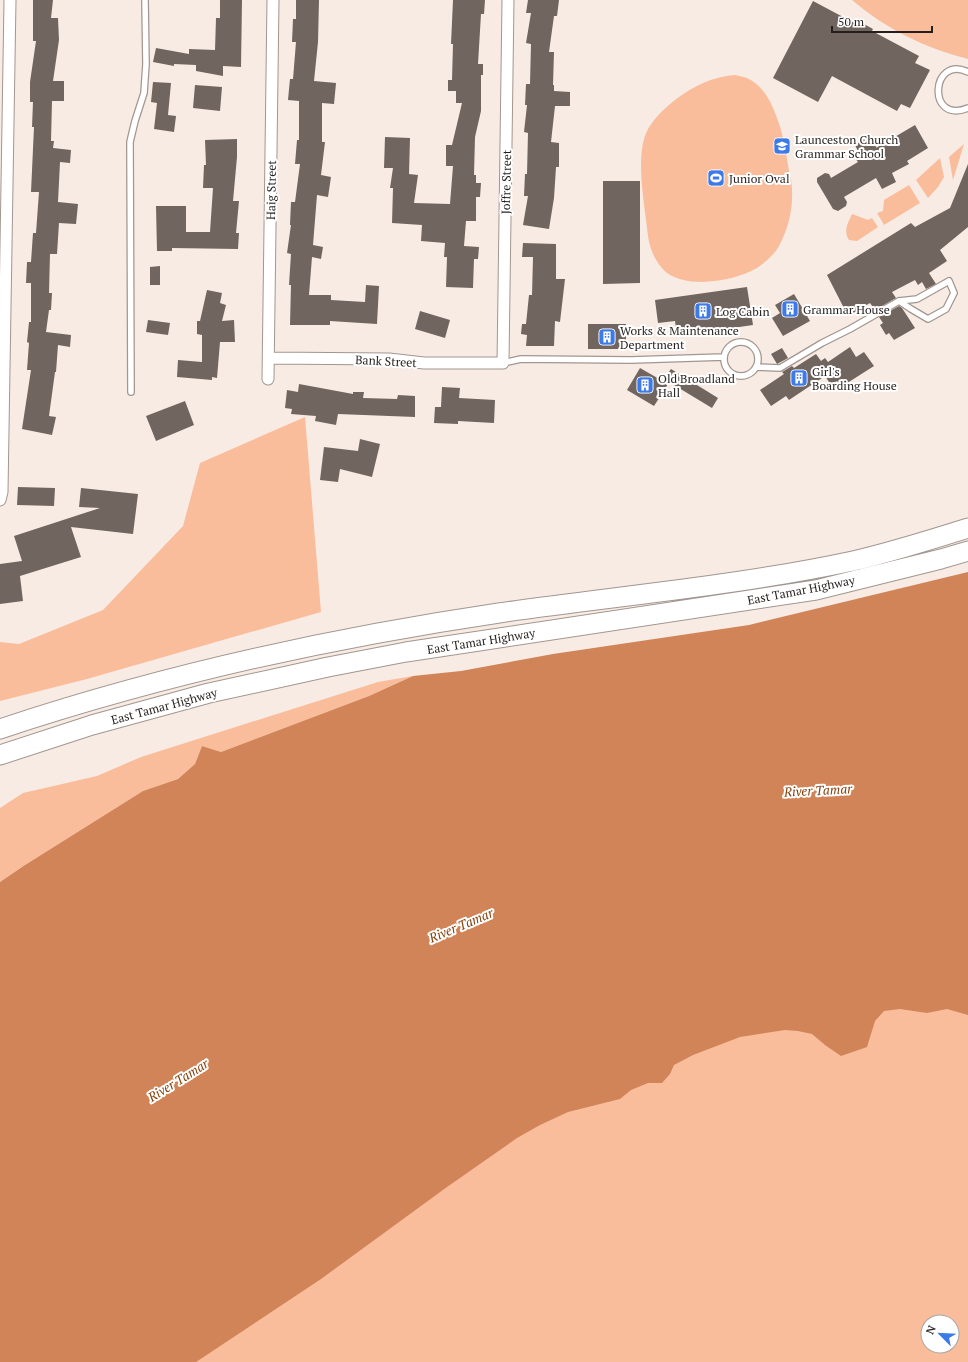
<svg xmlns="http://www.w3.org/2000/svg" width="968" height="1362" font-family="'PT Serif',serif">
	<style>
		.green { fill: #f9bd9b; fill-rule: evenodd }
		.water { fill: #d08457 }
		.building { fill: #70655f }
		.lines { fill: none; stroke-linecap: round; stroke-linejoin: round }
		.service-casing { stroke: #a29690; stroke-width: 8 }
		.minor-casing { stroke: #a29690; stroke-width: 13 }
		.trunk-casing { stroke: #a29690; stroke-width: 21 }
		.service { stroke: #fff; stroke-width: 5.5 }
		.minor { stroke: #fff; stroke-width: 11 }
		.trunk { stroke: #fff; stroke-width: 19 }
		.labels { text-anchor: middle; dominant-baseline: central; stroke-width: 4; stroke-linejoin: round; paint-order: stroke }
		.poi-label { font-size: 12px; fill: #241f1d; stroke: #fff; text-anchor: start }
		.street-label { font-size: 12px; fill: #241f1d; stroke: #fff }
		.water-label { font-size: 13px; font-style: italic; fill: #86400a; stroke: #fff }
	</style>
	<rect width="100%" height="100%" fill="#f8ebe4"/>
	<path class="green" d="M852 0H968V59C925 48 886 29 852 0Z
		M735 75C739 76 744 77 747 78 767 87 775 111 781 130 784 141 786 153 788 165 789 173 792 181 792 189 793 207 789 226 781 242 777 252 766 262 757 268 735 281 689 289 667 273 656 264 650 250 648 236 645 207 634 154 648 129 655 117 665 108 675 100 693 86 712 77 735 75Z
		M964 144 953 180 949 157Z
		M940 158 944 177 938 187 928 198 916 180Z
		M909 185 920 203 884 225 877 213 883 211 884 200Z
		M852 214 868 220 872 218 878 227 857 241 849 240C843 231 848 223 852 214Z
		M305 417 321 612 87 679 0 701V642L19 644 103 610 183 526 200 463Z
		M413 676 369 696 221 752 202 746 195 764 178 779 143 791 25 865 0 882V808L23 793 97 776 141 757 378 682Z
		M968 889V1362H132L688 996ZM928 1322H952V1346H928Z"/>
	<path class="water" d="M968 572V1015L947 1009 927 1013 900 1009 884 1011 875 1021 867 1047 841 1056 825 1045 812 1034 798 1031 785 1030 740 1037 693 1055 674 1065 670 1074 662 1083H648L631 1090 620 1099 568 1112 540 1125 517 1138 447 1187 321 1279 196 1362H0V882L25 865 143 791 178 779 195 764 202 746 221 752 369 696 413 676 461 671 553 654 749 625Z"/>
	<path class="building" d="M33 0H53L51 18H58L59 40 53 81H64V101H52L51 141H54L53 148 71 150 70 163 60 162 58 202 78 204 76 224 59 223 57 254H50L49 293H52L51 310H49L46 332 71 335 70 347 58 345 56 372H55L49 416 56 417 52 435 22 429 31 370H27L29 343 27 342 29 322H31V283H26L27 262H31L33 233H36L39 192H31L34 127H32L33 102H30V82L36 41H33Z
		M220 0H242L241 67 223 66V76L196 71V65L174 64V66L153 62 156 48 189 54V49L215 50 216 18H220Z
		M296 0H319L318 42 314 81 336 83 334 104 322 103V142H325L321 175 331 177 328 197 317 195 313 245 323 247 321 259 312 257 309 295H331V300L365 302 366 285 379 286 377 324 330 321V325H290L291 285H289L291 254 287 253 291 225H290L291 202H295L300 164H295L297 140H299V101L288 100 290 79H293L296 42H292L293 19H296Z
		M453 0H485L484 14H481L478 64H483V75H481V111L475 137 474 175H476V183H481L480 197H476V221H466L464 246 479 247 478 259H474L473 288 446 287 447 257H444L445 243 421 241 422 225 392 223 393 188H390L393 168H384L385 137 410 138 409 174 418 175 414 203 450 204 453 166H446V145H452L462 103H456V91H448V80H452L453 44H451Z
		M528 0H559L557 16H554L549 52H554L553 85H554V91L570 92V106H555L551 142 559 143V167H556L554 198 549 229 523 225 528 196H524L525 174H527L528 133 524 132 527 105H525L526 84H530L531 44 526 43 531 13H526Z
		M813 1 860 26 862 23 873 29 872 31 919 56 915 63 930 70 910 108 901 104 897 111 832 76 818 102 773 78Z
		M153 82 171 83 168 115 176 116 174 132 154 129 157 103 151 102Z
		M195 85 222 87 220 111 193 108Z
		M915 125 928 148 907 161 909 164 892 173 896 182 882 189 876 178 844 197 847 202 846 206 838 211 833 209 817 182V178L825 173 829 174 831 178 858 162 855 158 860 155 855 145 869 136 876 147 877 146 876 148Z
		M237 139V157L233 201H239L236 233H239L238 249 172 248V251H157L156 206H186V232H210L213 188H203L204 165H206L205 140Z
		M968 164V227L940 250 947 261 929 273 936 284 926 289 922 282 918 285 915 280 892 292 896 298 875 310 870 303 848 316 827 275 911 223 915 227 950 208Z
		M603 181H640V283L603 284Z
		M523 243 556 244V279H565L560 322 555 321 554 346H526L527 335 521 334 522 324H526L529 295H532L533 257H522Z
		M160 266V285H150V267Z
		M747 287 753 325 677 336 675 321 658 323 655 300Z
		M207 290 222 293 220 303 226 305 222 321 234 320 235 342H220L217 378 212 377V380L177 377 178 360 202 362V335L197 334V321H200Z
		M794 294 810 321 783 336 772 318 780 313 775 305Z
		M899 306 902 308 915 328 894 340 889 333 886 335 880 325 883 323 879 317Z
		M420 311 450 320 445 338 415 329Z
		M148 320 170 323 168 335 146 332Z
		M588 324H626V349H588Z
		M850 347 856 357 864 352 874 366 841 387 837 381 831 385 825 376 789 400 786 396 771 406 760 390 784 374 782 372 792 366 794 368 816 354 821 361 825 358 828 362Z
		M782 348 788 358 777 364 771 354Z
		M640 368 668 384 654 406 627 390Z
		M671 369 718 398 712 408 664 379Z
		M299 384 353 394V392H364L363 398 397 399 398 395 415 396V417L338 414 336 425 315 421 316 416 291 414 292 409 285 408 287 390 298 392Z
		M442 387 460 388 459 398 495 400 494 423 458 421V424L434 423 435 407H441Z
		M185 401 194 425 156 441 146 416Z
		M360 439 380 444 372 477 340 469 338 482 320 480 324 447 358 451Z
		M18 487 55 488 54 506 17 505Z
		M81 488 138 494 133 534 71 527 81 557 20 576 23 601 0 604V564L22 561 14 536 100 508 79 507Z"/>
	<g class="lines">
		<g class="service-casing">
			<path id="service" d="M968 72C931 54 926 125 968 108
				M724 359a17 17 0 1 1 34 0a17 17 0 1 1-34 0Z
				M503 363 521 359 631 360 724 357
				M757 367 780 368 822 343 850 329 899 301 917 299 949 281 954 293 946 309 928 319 911 309 899 301
				M131 392 130 142 135 121 144 93 146 64 145 0"/>
		</g>
		<g class="minor-casing">
			<path id="minor" d="M269 358 389 359 424 363H503L508 0
				M268 379 273 0
				M0 500 2 492 10 0"/>
		</g>
		<g class="trunk-casing">
			<path id="trunk" d="M0 729C162 675 330 638 499 613 617 596 736 586 853 561 892 552 930 540 968 528
				M0 755 92 725 209 693 328 667 406 652 816 590 941 559 968 551"/>
		</g>
		<use href="#service" class="service"/>
		<use href="#minor" class="minor"/>
		<use href="#trunk" class="trunk"/>
	</g>
	<defs>
		<g id="school-square" transform="scale(0.9)"><rect x="-9" y="-9" width="18" height="18" rx="4" fill="#3c7ae9" stroke="#fff"/><path d="M0-5L7-2L0 1L-7-2ZM-4 1L0 2.5L4 1V4Q0 6-4 4Z" fill="#fff"/></g>
		<g id="stadium-square" transform="scale(0.9)"><rect x="-9" y="-9" width="18" height="18" rx="4" fill="#3c7ae9" stroke="#fff"/><path d="M0-5a6.5 5 0 1 0 0 10a6.5 5 0 1 0 0-10ZM-3.5-1.8h7v3.6h-7Z" fill="#fff"/></g>
		<g id="building-square" transform="scale(0.9)"><rect x="-9" y="-9" width="18" height="18" rx="4" fill="#3c7ae9" stroke="#fff"/><path d="M-4-6H4V6H1V3H-1V6H-4ZM-2.5-4.3h1.7v1.8h-1.7ZM.8-4.3h1.7v1.8H.8ZM-2.5-1h1.7V.8h-1.7ZM.8-1h1.7V.8H.8Z" fill="#fff"/></g>
	</defs>
	<g fill-rule="evenodd">
		<use href="#school-square" x="782" y="146"/>
		<use href="#stadium-square" x="716" y="178"/>
		<use href="#building-square" x="790" y="309"/>
		<use href="#building-square" x="703" y="311"/>
		<use href="#building-square" x="607" y="337"/>
		<use href="#building-square" x="799" y="378"/>
		<use href="#building-square" x="645" y="385"/>
	</g>
	<g class="labels">
		<g class="poi-label">
			<text x="795" y="139">Launceston Church<tspan x="795" dy="14">Grammar School</tspan></text>
			<text x="729" y="178">Junior Oval</text>
			<text x="803" y="309">Grammar House</text>
			<text x="716" y="311">Log Cabin</text>
			<text x="620" y="330">Works &amp; Maintenance<tspan x="620" dy="14">Department</tspan></text>
			<text x="812" y="371">Girl's<tspan x="812" dy="14">Boarding House</tspan></text>
			<text x="658" y="378">Old Broadland<tspan x="658" dy="14">Hall</tspan></text>
		</g>
		<g class="street-label">
			<text transform="translate(506 182) rotate(-89)">Joffre Street</text>
			<text transform="translate(271 190) rotate(-89)">Haig Street</text>
			<text transform="translate(386 361) rotate(3)">Bank Street</text>
			<text transform="translate(801 590) rotate(-11)">East Tamar Highway</text>
			<text transform="translate(481 641) rotate(-9)">East Tamar Highway</text>
			<text transform="translate(164 706) rotate(-15)">East Tamar Highway</text>
		</g>
		<g class="water-label">
			<text transform="translate(818 790) rotate(-3)">River Tamar</text>
			<text transform="translate(461 925) rotate(-23)">River Tamar</text>
			<text transform="translate(178 1080) rotate(-32)">River Tamar</text>
		</g>
	</g>
	<g transform="translate(940 1334) rotate(294)"><circle r="19" fill="#ffffff" stroke="#a7a5a5"/>
	<path d="M0-3L7 15L0 10L-7 15Z" fill="#3c7ae9"/>
	<text y="-6" font-size="11" font-weight="bold" text-anchor="middle" fill="#241f1d">N</text>
	</g>
	<path d="M832 26v6h100v-6" fill="none" stroke="#241f1d" stroke-width="2"/>
	<text x="838" y="26" font-size="12" fill="#241f1d" stroke="#ffffff" stroke-width="3" paint-order="stroke">50 m</text>
</svg>
